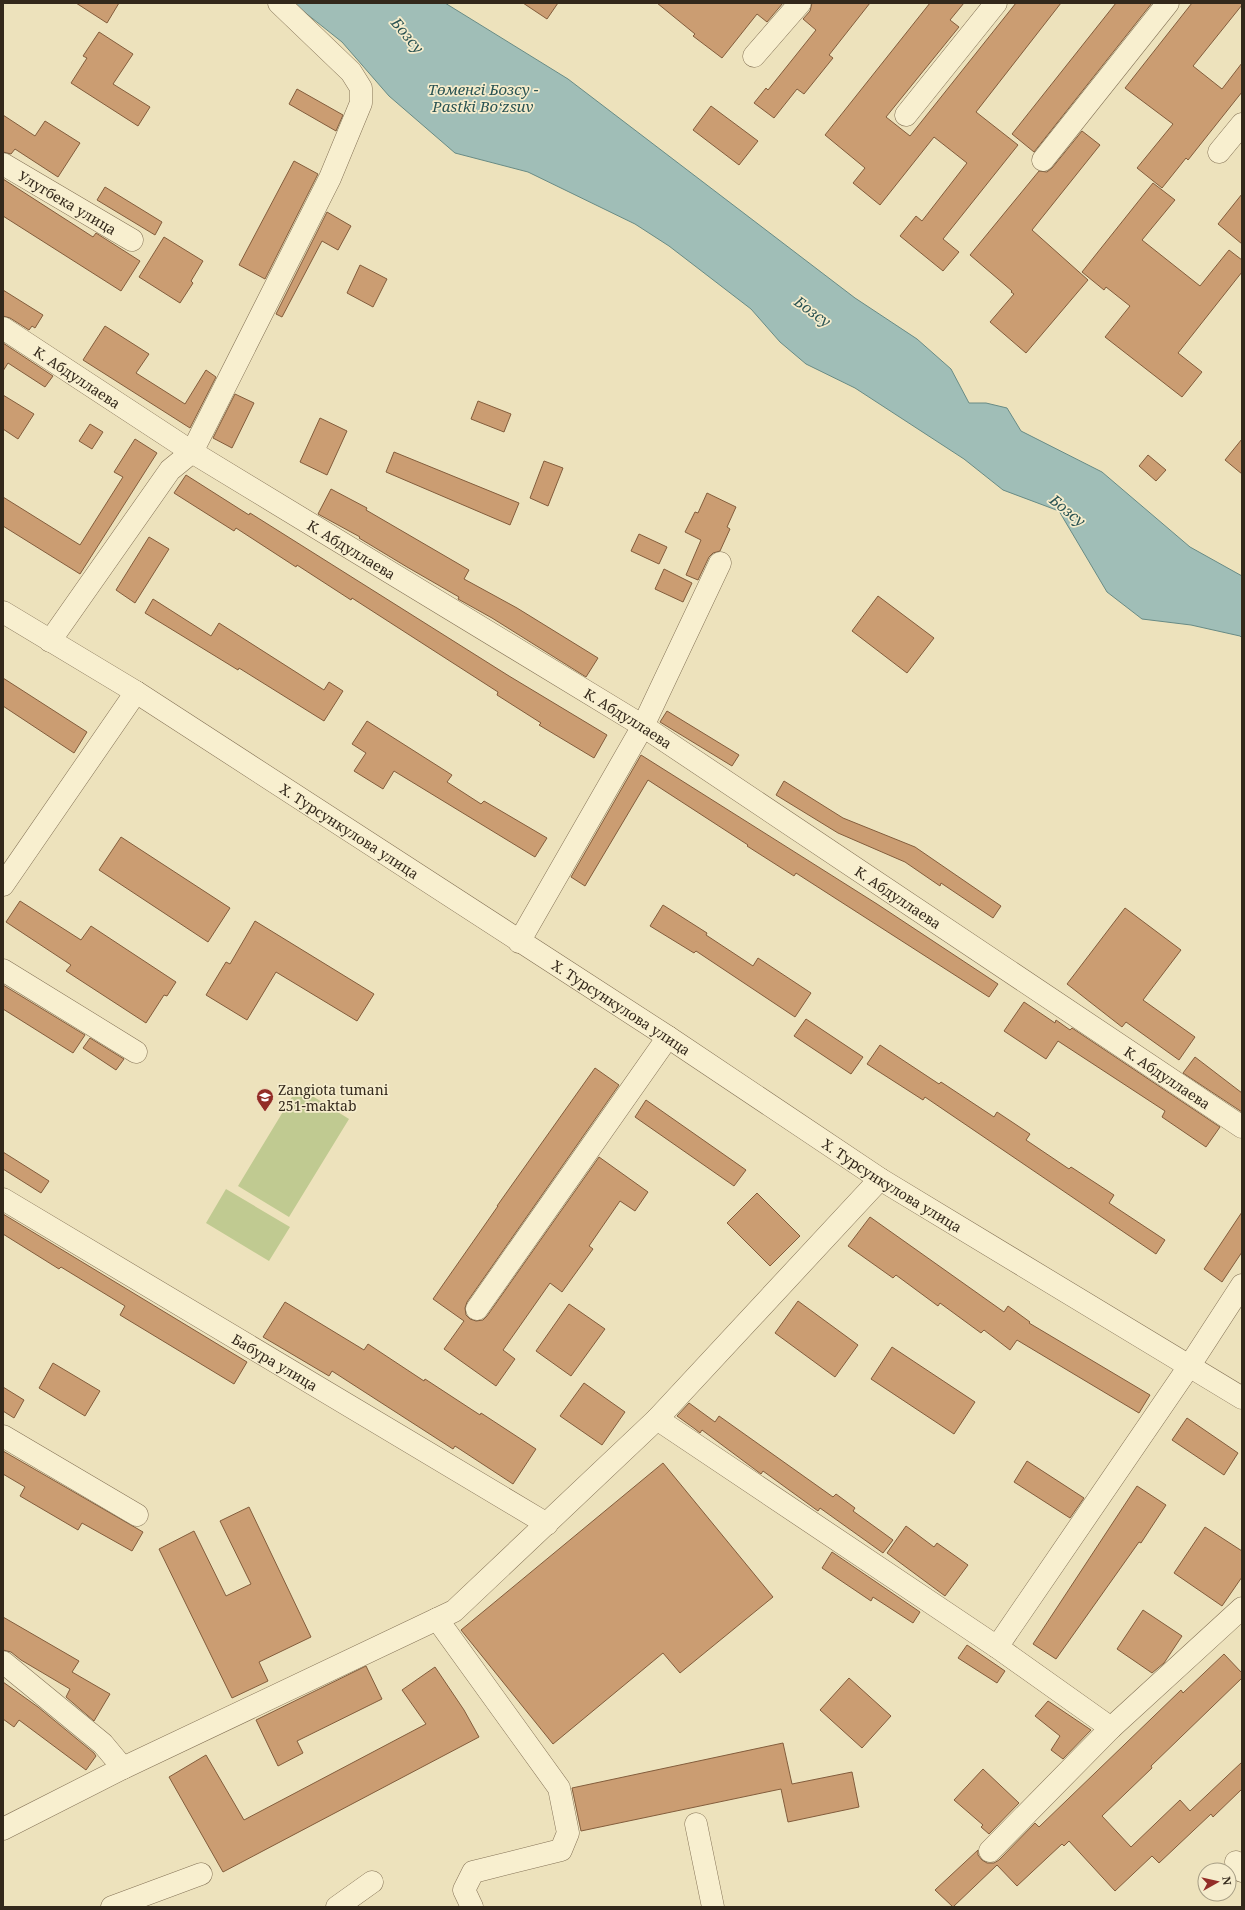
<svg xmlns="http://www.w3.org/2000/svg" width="1245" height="1910" font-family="'Noto Serif',serif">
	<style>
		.green { fill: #c0ca91 }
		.water { fill: #a0beb7; stroke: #688b85 }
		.building { fill: #cb9d72; stroke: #835d3c }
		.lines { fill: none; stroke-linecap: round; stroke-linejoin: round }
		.minor-casing { stroke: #847256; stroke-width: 23 }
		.minor { stroke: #f8efcf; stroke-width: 22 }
		.labels { text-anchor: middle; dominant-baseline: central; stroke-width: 3.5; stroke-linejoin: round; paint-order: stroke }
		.street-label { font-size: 14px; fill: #33281b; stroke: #f5eccc }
		.poi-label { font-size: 14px; fill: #33281b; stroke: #f5eccc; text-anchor: start }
		.water-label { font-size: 15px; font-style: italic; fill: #2a5353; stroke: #f5eccc }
	</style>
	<rect width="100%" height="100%" fill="#ede2bc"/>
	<path class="green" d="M298 1087 349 1119 289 1217 238 1186Z
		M226 1189 290 1227 269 1261 206 1223Z"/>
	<path class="water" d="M293 3H445L568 79 855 298 917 339 951 369 969 403H986L1007 408 1021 431 1102 472 1190 547 1242 576V638L1240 636 1191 625 1142 619 1107 592 1059 511 1003 490 964 459 855 388 806 364 780 342 751 309 669 246 635 224 528 172 455 153 389 96 342 42Z"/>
	<path class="building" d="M76 3H119L107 23Z
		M523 3H558L547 19Z
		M657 3H783L767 22 757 14 722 58 693 36 695 34Z
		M812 3H870L829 55 833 58 804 94 797 89 774 118 754 103 766 88 768 90 816 30 803 19 810 11Z
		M930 3H964L950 20 959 27 886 117 910 136 1016 3H1061L976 112 1018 145 943 239 959 252 943 271 900 236 916 216 922 221 967 163 934 137 880 205 853 183 865 168 825 135Z
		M1116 3H1152L1034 152 1012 134Z
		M1192 3H1242V5L1193 66 1222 89 1242 63V92L1188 160 1186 158 1162 188 1137 168 1173 124 1125 88Z
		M99 32 133 54 113 84 150 107 138 126 71 83 87 58 83 56Z
		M297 89 343 115 336 131 289 104Z
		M711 106 758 141 739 165 693 130Z
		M3 115 35 136 45 121 80 143 58 177 15 149 11 154 3 152Z
		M1082 131 1100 145 1032 230 1088 280 1026 353 990 322 1014 294 1011 292 1012 291 970 255 1039 171 1047 172 1052 168Z
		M294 161 318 174 265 279 239 265Z
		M3 179 93 237 96 233 140 261 121 291 3 216Z
		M1153 183 1175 200 1142 240 1200 286 1229 250 1242 260V272L1178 353 1202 372 1182 397 1105 337 1130 306 1106 287 1104 290 1082 272Z
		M105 187 162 222 155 235 97 200Z
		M1242 194V244L1218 224Z
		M327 212 351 226 338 250 322 241 282 317 276 314Z
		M164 237 203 261 191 281 193 283 180 303 139 277Z
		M360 265 387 279 373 307 347 293Z
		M3 290 43 315 35 328 32 326 29 330 10 318 3 316Z
		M105 326 149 354 136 373 185 404 206 370 216 377 190 428 83 360Z
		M3 343 53 376 45 387 8 363 3 371Z
		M235 394 254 403 232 448 213 438Z
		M3 395 34 414 18 439 3 429Z
		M478 401 511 414 504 432 471 419Z
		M320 418 347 431 327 475 300 462Z
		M90 424 103 432 92 449 79 441Z
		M135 439 157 453 80 574 3 526V497L80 545 123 477 114 472Z
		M1242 439V474L1225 460Z
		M394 452 519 503 510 525 386 472Z
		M1148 455 1166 470 1156 481 1139 466Z
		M544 461 563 468 548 506 530 498Z
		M186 475 249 515 250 513 509 676 607 735 594 758 539 725 541 723 497 695 498 692 352 598 351 600 297 565 296 567 236 528 234 531 174 493Z
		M331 489 367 508 366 510 469 570 464 579 517 608 598 658 586 677 492 618 458 599 459 597 407 567 359 538 360 537 318 514Z
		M707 493 736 507 727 527 730 529 720 551 713 553 709 557 698 580 686 575 701 540 685 532 695 512 698 513Z
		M639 534 667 547 659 564 631 551Z
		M149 537 169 549 135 603 116 590Z
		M664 569 692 583 683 602 655 589Z
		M878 596 934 638 907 673 852 631Z
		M153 599 211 636 219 623 324 690 329 682 343 691 324 721 239 668 238 670 145 613Z
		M3 678 87 732 74 753 3 706Z
		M667 711 739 755 732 766 660 722Z
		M367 721 452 775 447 782 481 804 484 801 547 838 535 857 394 771 383 789 354 771 366 753 352 744Z
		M641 755 877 904 998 984 989 997 796 873 794 876 747 846 748 845 648 780 585 886 571 877Z
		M784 781 843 818 915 847 1001 906 993 918 941 883 940 886 905 862 838 833 776 795Z
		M121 837 230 908 208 942 99 870Z
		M20 901 81 940 91 926 176 982 167 996 164 995 146 1023 66 971 71 965 6 922Z
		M663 905 707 933 706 935 753 966 758 958 811 993 795 1017 696 951 694 953 650 926Z
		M1125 908 1181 950 1143 1000 1195 1037 1179 1060 1126 1022 1122 1027 1067 984Z
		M255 921 374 994 357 1021 276 972 247 1020 206 995 226 962 230 964Z
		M3 985 85 1035 73 1053 3 1009Z
		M1024 1002 1055 1023 1056 1020 1070 1030 1072 1028 1220 1127 1206 1147 1162 1117 1165 1111 1058 1041 1046 1059 1004 1031Z
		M806 1019 863 1057 851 1074 794 1036Z
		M90 1038 124 1059 116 1070 83 1048Z
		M880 1045 939 1084 941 1082 994 1117 997 1112 1030 1134 1026 1140 1069 1169 1071 1167 1114 1195 1109 1203 1165 1240 1156 1254 925 1097 923 1100 867 1064Z
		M1195 1057 1242 1093V1112L1183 1073Z
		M595 1068 619 1085 467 1302 465 1308 466 1315 470 1319 476 1321 483 1320 487 1316 599 1157 648 1192 635 1211 620 1201 589 1246 593 1249 562 1292 550 1283 503 1350 515 1359 496 1386 444 1349 464 1321 433 1299 498 1206H497Z
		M646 1100 746 1170 734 1186 635 1117Z
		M3 1152 49 1181 41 1193 3 1169Z
		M757 1193 800 1236 770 1266 727 1223Z
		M1242 1212V1252L1222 1282 1204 1269Z
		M3 1214 247 1362 234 1384 120 1315 125 1306 61 1267 59 1269 3 1234Z
		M870 1217 1004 1312 1008 1306 1030 1322 1029 1323 1150 1395 1139 1413 1017 1340 1010 1350 984 1330 981 1333 940 1303 938 1306 896 1275 893 1278 848 1246Z
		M798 1301 858 1345 835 1377 775 1333Z
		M285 1302 364 1350 368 1344 424 1381 425 1379 480 1415 481 1413 536 1449 513 1484 455 1446 453 1449 332 1371 329 1376 263 1337Z
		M569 1304 605 1329 571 1376 536 1351Z
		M892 1347 975 1402 954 1434 871 1379Z
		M53 1363 100 1391 85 1416 39 1388Z
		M584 1383 625 1412 602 1445 560 1416Z
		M3 1387 24 1400 14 1418 3 1411Z
		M689 1403 715 1422 719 1416 833 1497 836 1494 855 1508 853 1511 893 1540 883 1553 820 1508 818 1511 763 1471 761 1474 702 1430 700 1433 695 1429 677 1416Z
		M1187 1418 1238 1453 1224 1475 1172 1440Z
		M3 1451 143 1532 132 1551 82 1523 78 1530 20 1496 25 1487 3 1474Z
		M1027 1461 1084 1498 1070 1518 1014 1482Z
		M663 1463 773 1597 680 1673 663 1653 553 1744 461 1630Z
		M1137 1486 1166 1505 1141 1543 1139 1542 1056 1659 1033 1644Z
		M249 1507 311 1637 259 1662 268 1681 232 1698 159 1549 194 1531 226 1596 251 1584 220 1521Z
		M906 1526 934 1547 937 1543 968 1565 945 1596 887 1553Z
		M1205 1527 1242 1551V1577L1222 1606 1174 1573Z
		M832 1552 920 1612 913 1623 873 1597 871 1601 822 1568Z
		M1143 1610 1182 1636 1164 1663 1152 1673 1117 1649Z
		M3 1617 79 1661 72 1672 110 1694 94 1721 66 1697 70 1689 21 1660 11 1652 3 1650Z
		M967 1645 1005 1671 997 1683 958 1658Z
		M1224 1654 1242 1673V1678L1151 1766 1152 1768 1102 1816 1131 1847 1180 1800 1190 1811 1242 1762V1789L1213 1817 1211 1814 1159 1863 1152 1856 1115 1891 1069 1841 1064 1846 1062 1844 1017 1886 997 1865 953 1907 935 1890 978 1850V1855L982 1860 987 1863H994L999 1860 1035 1823 1039 1827 1181 1690 1183 1693Z
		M366 1666 382 1699 297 1741 303 1753 278 1766 256 1720Z
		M435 1667 464 1710 479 1737 223 1872 169 1777 206 1755 244 1820 426 1724 402 1690Z
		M849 1678 891 1716 862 1748 820 1710Z
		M3 1682 38 1707 94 1753 96 1756 86 1770 19 1720 14 1727 3 1719Z
		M1048 1701 1091 1730 1063 1759 1051 1750 1060 1736 1035 1716Z
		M783 1743 792 1784 852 1772 859 1807 788 1822 781 1789 581 1831 572 1788Z
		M983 1769 1019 1803 989 1834 981 1827 983 1825 954 1800Z"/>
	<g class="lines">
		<g class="minor-casing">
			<g id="minor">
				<path d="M754 56 800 3"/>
				<path d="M906 115 996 3"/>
				<path d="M1219 152 1242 124"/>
				<path d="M1043 160 1168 3"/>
				<path id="s1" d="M3 164 132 240"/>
				<path id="s2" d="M3 328 192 452 643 726 1242 1127"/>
				<path id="s3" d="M3 612 136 692 668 1037 880 1179 1242 1398"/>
				<path d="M50 641 170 470 192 452 330 178 361 103V88L351 72 279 3"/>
				<path d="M3 885 136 692"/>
				<path d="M519 942 643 726 720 563"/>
				<path d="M3 970 136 1052"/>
				<path id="s4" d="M3 1199 547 1524"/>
				<path d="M477 1309 668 1037"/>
				<path d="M657 1419 997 1647 1111 1728"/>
				<path d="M3 1436 137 1515"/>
				<path d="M437 1619 559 1788 568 1833 561 1850 473 1872 464 1890 472 1907"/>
				<path d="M997 1647 1190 1365 1242 1285"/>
				<path d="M3 1662 103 1744 123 1768"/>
				<path d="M696 1824 713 1907"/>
				<path d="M3 1829 123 1768 454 1611 657 1419 880 1179"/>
				<path d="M990 1851 1111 1728 1242 1608"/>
				<path d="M1236 1862 1242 1871"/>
				<path d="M112 1907 201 1874"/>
				<path d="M337 1907 372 1882"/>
			</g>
		</g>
		<use href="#minor" class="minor"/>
	</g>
	<defs>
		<g id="school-pin" transform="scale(0.9)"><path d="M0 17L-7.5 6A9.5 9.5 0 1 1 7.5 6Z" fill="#932d27" stroke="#f5eccc"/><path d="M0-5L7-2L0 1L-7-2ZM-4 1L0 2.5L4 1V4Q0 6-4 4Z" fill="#fff"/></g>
	</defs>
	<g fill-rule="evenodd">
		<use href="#school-pin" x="265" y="1097"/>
	</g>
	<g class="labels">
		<g class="street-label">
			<text stroke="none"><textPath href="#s1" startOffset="75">Улугбека улица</textPath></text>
			<text stroke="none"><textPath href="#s2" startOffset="89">К. Абдуллаева</textPath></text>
			<text stroke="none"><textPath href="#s2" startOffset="413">К. Абдуллаева</textPath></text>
			<text stroke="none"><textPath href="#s2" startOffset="737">К. Абдуллаева</textPath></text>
			<text stroke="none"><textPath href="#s3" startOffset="410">Х. Турсункулова улица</textPath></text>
			<text stroke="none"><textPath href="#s2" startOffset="1061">К. Абдуллаева</textPath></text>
			<text stroke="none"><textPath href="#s3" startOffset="734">Х. Турсункулова улица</textPath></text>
			<text stroke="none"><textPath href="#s2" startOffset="1385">К. Абдуллаева</textPath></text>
			<text stroke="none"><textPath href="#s3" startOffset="1058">Х. Турсункулова улица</textPath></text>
			<text stroke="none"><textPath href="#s4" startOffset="317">Бабура улица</textPath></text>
		</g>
		<g class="poi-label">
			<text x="278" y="1089">Zangiota tumani<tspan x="278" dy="16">251-maktab</tspan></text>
		</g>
		<g class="water-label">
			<text transform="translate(408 35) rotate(50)">Бозсу</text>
			<text x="483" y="89">Төменгі Бозсу -<tspan x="483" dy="17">Pastki Boʻzsuv</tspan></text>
			<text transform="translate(813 311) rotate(36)">Бозсу</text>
			<text transform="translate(1068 510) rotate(39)">Бозсу</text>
		</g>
	</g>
	<rect width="1245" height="1910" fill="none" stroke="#33281b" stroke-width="8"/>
	<g transform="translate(1217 1882) rotate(82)"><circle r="19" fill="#f5eccc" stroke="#a79e85"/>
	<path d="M0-3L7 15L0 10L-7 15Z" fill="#932d27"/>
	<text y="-6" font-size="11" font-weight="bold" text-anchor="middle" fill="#33281b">N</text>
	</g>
</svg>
